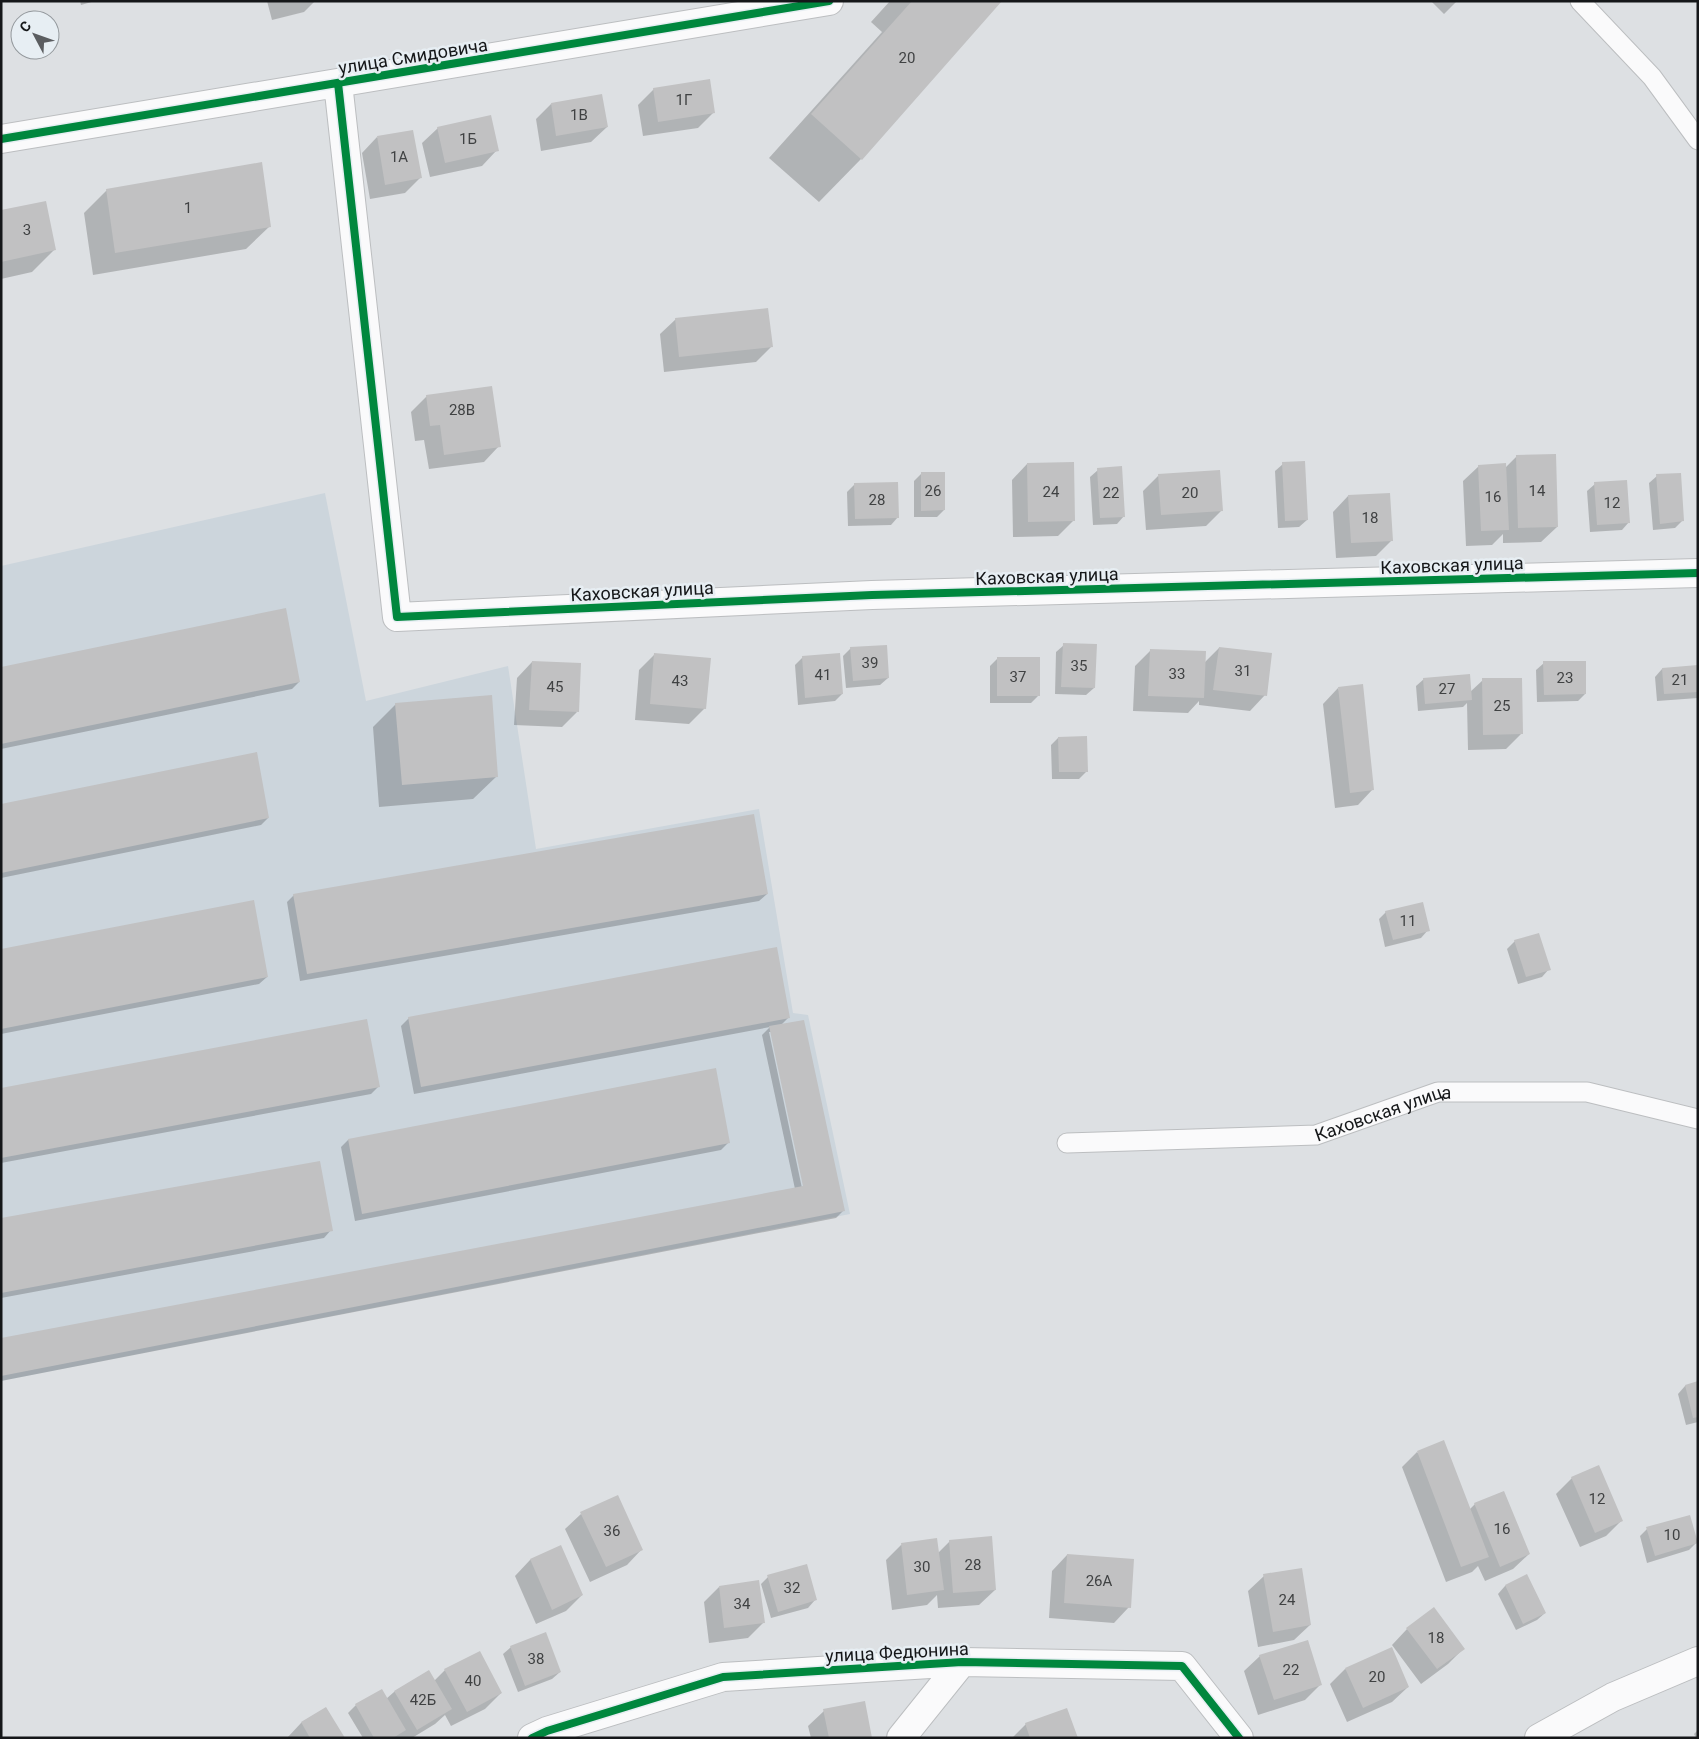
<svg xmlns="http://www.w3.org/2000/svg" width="1699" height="1739" font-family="Roboto,sans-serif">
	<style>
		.built { fill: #ccd5dc }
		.shadow { fill: #0003; fill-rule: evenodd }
		.building { fill: #c1c1c2 }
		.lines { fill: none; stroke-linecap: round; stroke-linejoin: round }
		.service-casing { stroke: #bcbec0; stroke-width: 21 }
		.minor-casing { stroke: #bcbec0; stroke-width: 30 }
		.service { stroke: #fafafb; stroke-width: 19 }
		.minor { stroke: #fafafb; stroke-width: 28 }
		.cycleway-casing { stroke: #e7eef3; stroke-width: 11 }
		.cycleway { stroke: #00873e; stroke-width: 8 }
		.labels { text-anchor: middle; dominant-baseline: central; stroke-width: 5; stroke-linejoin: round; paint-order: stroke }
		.number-label { font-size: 15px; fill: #404243 }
		.street-label { font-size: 18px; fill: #151719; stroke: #e7eef3 }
	</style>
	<rect width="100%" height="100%" fill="#dde0e3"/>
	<path class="built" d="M325 493 366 701 508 666 536 849 759 809 793 1013 808 1015 850 1214 1 1381V566Z"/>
	<path class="shadow" d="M80 1H95L81 5Z
		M267 1H315L304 12 272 20Z
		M890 1H1000L861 159 819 202 769 158 882 32 871 22Z
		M1431 1H1457L1444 14Z
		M654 89 714 112 698 128 643 136 638 105Z
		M551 104 607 127 591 142 541 151 536 119Z
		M438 128 497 150 482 166 430 177 422 143Z
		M377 137 421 177 405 193 370 199 362 153Z
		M107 190 270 226 246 249 93 275 84 213Z
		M1 212 55 249 32 272 1 279Z
		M676 319 771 347 756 362 664 372 660 334Z
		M427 396 499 446 484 462 429 469 424 440 415 441 411 412Z
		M1517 456 1557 527 1541 542 1503 543V534L1492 545 1466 546 1463 481 1479 466 1505 468Z
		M1027 464 1074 520 1058 536 1013 537 1012 480Z
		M1283 464 1307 520 1299 527 1278 528 1275 471Z
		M1098 470 1124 516 1117 524 1093 525 1090 477Z
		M922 473 944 510 937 517H914V481Z
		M1158 476 1221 511 1206 526 1146 530 1143 491Z
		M1657 476 1682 521 1675 528 1653 530 1649 483Z
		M855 484 898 517 891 525 848 526 847 492Z
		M1595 484 1629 522 1622 530 1590 532 1587 491Z
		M1348 496 1392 540 1376 556 1336 558 1333 512Z
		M1064 645 1094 688 1086 695 1055 694 1056 652Z
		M851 648 888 678 880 685 846 688 843 656Z
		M1219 648 1265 695 1250 711 1199 705V701L1188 713 1133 711 1135 666 1150 651 1204 663Z
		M655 654 705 708 689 724 635 720 639 670Z
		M803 657 842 694 835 701 798 705 795 665Z
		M998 658 1038 696 1031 703H990V666Z
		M532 662 577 712 562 727 514 725 517 678Z
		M1544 663 1585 694 1578 701 1537 702 1536 670Z
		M1698 666V698L1657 701 1655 677 1662 669Z
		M1 668 299 682 292 689 1 749Z
		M1424 679 1470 692 1483 680 1521 734 1506 749 1468 750 1467 703 1463 707 1418 711 1416 686Z
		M1338 688 1373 789 1358 805 1335 808 1323 704Z
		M396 704 497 776 473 799 379 807 373 727Z
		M1058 738 1087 771 1079 779H1052L1051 745Z
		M1 805 268 818 261 825 1 878Z
		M767 894 759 901 300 981 287 902 294 895Z
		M1386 912 1428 930 1421 938 1385 947 1379 919Z
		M1515 941 1549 969 1542 977 1518 984 1507 949Z
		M1 950 267 977 259 984 1 1034Z
		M789 1017 780 1026 843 1211 836 1218 1 1381V1339L795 1189 762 1035 770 1027 414 1094 401 1026 409 1018ZM769 1032H771L805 1192 803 1193Z
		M378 1087 371 1094 1 1163V1089Z
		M348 1140 729 1142 721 1150 355 1221 341 1147Z
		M1 1220 331 1230 324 1238 1 1298Z
		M1698 1383V1422L1686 1425 1678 1394 1685 1386Z
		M1417 1452 1469 1510 1475 1504 1503 1492 1529 1554 1513 1569 1485 1581 1478 1566 1472 1572 1446 1582 1402 1467Z
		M1572 1478 1621 1521 1606 1536 1580 1547 1556 1494Z
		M581 1514 642 1549 627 1565 590 1582 565 1529Z
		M1647 1529 1696 1543 1689 1550 1647 1563 1640 1536Z
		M950 1541 995 1590 979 1605 938 1608 937 1595 927 1605 892 1610 886 1560 901 1545 938 1553Z
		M560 1547 582 1595 566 1611 536 1624 515 1576 530 1560Z
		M1067 1555 1129 1607 1114 1623 1049 1618 1052 1571Z
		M1264 1576 1310 1625 1294 1640 1258 1647 1248 1591Z
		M1527 1576 1545 1613 1537 1620 1516 1630 1498 1594 1505 1586Z
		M768 1577 815 1600 808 1608 771 1618 761 1584Z
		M719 1587 764 1622 748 1638 709 1643 704 1602Z
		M1407 1629 1463 1649 1448 1664 1421 1684 1392 1645Z
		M511 1647 560 1672 552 1679 518 1692 503 1654Z
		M1260 1656 1321 1684 1305 1700 1258 1715 1244 1671Z
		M1345 1669 1408 1687 1392 1702 1347 1722 1330 1684Z
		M445 1670 501 1693 485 1709 451 1726 445 1715 435 1724 412 1738H363L348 1713 356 1705 381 1691 386 1699 394 1692 429 1672 434 1681Z
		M326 1708 343 1738H287L301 1723Z
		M824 1711 871 1738H811L808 1726Z
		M1026 1724 1076 1738H1012Z
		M1698 1730V1738H1696L1694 1734Z"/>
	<path class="building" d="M912 1H1002L862 160 811 114Z
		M710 79 715 113 658 122 653 88Z
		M602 94 608 127 556 136 551 103Z
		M491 115 499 151 445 163 437 127Z
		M413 130 422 178 385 185 377 136Z
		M262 162 271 227 115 253 106 189Z
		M46 201 56 250 1 262V210Z
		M768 308 773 347 679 357 675 318Z
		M492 386 501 447 444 455 440 425 430 426 426 395Z
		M1556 454 1558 527 1518 528 1516 455Z
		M1305 461 1308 520 1285 521 1282 462Z
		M1074 462 1075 521 1028 522 1027 463Z
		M1506 463 1509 530 1481 531 1478 465Z
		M1122 466 1125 517 1100 518 1097 468Z
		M1220 470 1223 511 1161 515 1158 474Z
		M921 472H945V510L921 511Z
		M1681 473 1684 521 1660 524 1656 474Z
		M1627 480 1630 523 1597 525 1594 482Z
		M898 482 899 518 855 519 854 483Z
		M1390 493 1393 541 1351 543 1348 495Z
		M286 608 300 682 1 744V667Z
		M1063 643 1097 644 1095 688 1061 687Z
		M887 645 889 678 853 681 850 647Z
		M1219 647 1272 653 1267 696 1213 690Z
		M1150 649 1206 651 1204 698 1148 696Z
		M654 653 711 658 706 709 650 704Z
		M840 653 843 694 805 698 802 656Z
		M997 657H1040V696H997Z
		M532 661 581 663 579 712 529 710Z
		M1543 661H1586V694L1544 695Z
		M1698 665V692L1664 694 1662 668Z
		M1470 674 1472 700 1425 704 1423 678Z
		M1482 678H1522L1523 734 1483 735Z
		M1363 684 1374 790 1350 793 1338 687Z
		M492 695 498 777 402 785 395 703Z
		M1087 736 1088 772H1059L1058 737Z
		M257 752 269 818 1 873V804Z
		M754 814 768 894 307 974 293 894Z
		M254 900 268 977 1 1029V949Z
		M1423 902 1430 931 1393 940 1385 911Z
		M1539 933 1551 970 1526 977 1514 940Z
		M777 947 790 1018 421 1087 408 1017Z
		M367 1019 380 1087 1 1158V1088Z
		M804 1020 845 1211 1 1376V1338L803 1186 769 1026Z
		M716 1068 730 1143 362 1214 348 1139Z
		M320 1161 333 1231 1 1293V1218Z
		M1698 1381V1417L1693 1418 1685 1385Z
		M1444 1440 1489 1557 1461 1567 1417 1451Z
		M1599 1465 1623 1521 1595 1533 1571 1477Z
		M1504 1491 1530 1554 1500 1567 1474 1503Z
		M618 1495 643 1550 606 1567 580 1512Z
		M1690 1515 1698 1543 1655 1556 1646 1527Z
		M992 1536 996 1590 953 1593 949 1540Z
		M937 1538 944 1590 907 1595 901 1543Z
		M561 1545 583 1595 552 1610 530 1559Z
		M1067 1554 1134 1559 1131 1608 1064 1603Z
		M807 1564 817 1600 778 1612 767 1575Z
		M1302 1568 1311 1625 1273 1632 1263 1574Z
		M1527 1574 1546 1613 1523 1624 1505 1585Z
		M759 1580 765 1623 724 1628 719 1586Z
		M1434 1607 1465 1649 1437 1669 1406 1628Z
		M546 1632 561 1672 525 1686 510 1646Z
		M1308 1640 1322 1685 1274 1700 1259 1655Z
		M1392 1647 1409 1687 1363 1708 1345 1668Z
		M480 1651 502 1693 467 1712 444 1669Z
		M429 1670 452 1709 417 1730 394 1691Z
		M382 1689 406 1730 393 1738H374L355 1704Z
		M865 1701 872 1738H829L823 1709Z
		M326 1707 345 1738H310L301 1722Z
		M1067 1708 1078 1738H1030L1025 1723Z"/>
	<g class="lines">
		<g class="service-casing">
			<g id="service">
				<path d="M1580 1 1652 77 1698 140"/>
				<path id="s1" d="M1067 1143 1316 1135 1438 1092H1587L1698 1119"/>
			</g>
		</g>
		<g class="minor-casing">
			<path id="minor" d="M338 83 397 617 872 595 1698 573
				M1 139 829 1
				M532 1738 547 1731 723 1677 962 1662 1182 1666 1239 1738
				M901 1738 962 1662
				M1539 1738 1613 1697 1698 1661"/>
		</g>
		<use href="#service" class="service"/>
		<use href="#minor" class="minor"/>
		<g class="cycleway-casing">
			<path id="cycleway" d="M338 83 397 617 872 595 1698 573
				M1 139 829 1
				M532 1738 547 1731 723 1677 962 1662 1182 1666 1239 1738"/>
		</g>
		<use href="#cycleway" class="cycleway"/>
	</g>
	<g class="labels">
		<g class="number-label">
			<text x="907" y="58">20</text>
			<text x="684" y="100">1Г</text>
			<text x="579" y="115">1В</text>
			<text x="468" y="139">1Б</text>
			<text x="399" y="157">1А</text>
			<text x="188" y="208">1</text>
			<text x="27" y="230">3</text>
			<text x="462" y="410">28В</text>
			<text x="933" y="491">26</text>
			<text x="1537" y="491">14</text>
			<text x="1051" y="492">24</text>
			<text x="1111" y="493">22</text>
			<text x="1190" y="493">20</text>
			<text x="1493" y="497">16</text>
			<text x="877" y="500">28</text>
			<text x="1612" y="503">12</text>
			<text x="1370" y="518">18</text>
			<text x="870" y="663">39</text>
			<text x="1079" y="666">35</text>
			<text x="1243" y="671">31</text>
			<text x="1177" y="674">33</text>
			<text x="823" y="675">41</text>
			<text x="1018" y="677">37</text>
			<text x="1565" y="678">23</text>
			<text x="1680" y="680">21</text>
			<text x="680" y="681">43</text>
			<text x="555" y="687">45</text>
			<text x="1447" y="689">27</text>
			<text x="1502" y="706">25</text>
			<text x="1408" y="921">11</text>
			<text x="1597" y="1499">12</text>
			<text x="1502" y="1529">16</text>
			<text x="612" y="1531">36</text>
			<text x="1672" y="1535">10</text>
			<text x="973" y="1565">28</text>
			<text x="922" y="1567">30</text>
			<text x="1099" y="1581">26А</text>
			<text x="792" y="1588">32</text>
			<text x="1287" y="1600">24</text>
			<text x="742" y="1604">34</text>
			<text x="1436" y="1638">18</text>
			<text x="536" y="1659">38</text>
			<text x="1291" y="1670">22</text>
			<text x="1377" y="1677">20</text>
			<text x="473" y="1681">40</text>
			<text x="423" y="1700">42Б</text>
		</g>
		<g class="street-label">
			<text transform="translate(413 56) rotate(-9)">улица Смидовича</text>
			<text transform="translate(1452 565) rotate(-2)">Каховская улица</text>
			<text transform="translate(1047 576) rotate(-2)">Каховская улица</text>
			<text transform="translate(642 591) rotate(-3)">Каховская улица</text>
			<text stroke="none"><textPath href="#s1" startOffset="320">Каховская улица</textPath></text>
			<text transform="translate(897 1652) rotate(-3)">улица Федюнина</text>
		</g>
	</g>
	<rect width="1699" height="1739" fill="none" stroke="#151719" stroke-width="5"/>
	<g transform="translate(35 35) rotate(311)"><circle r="24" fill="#e7eef3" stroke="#93989c"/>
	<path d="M0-4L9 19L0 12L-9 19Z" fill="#5b5d60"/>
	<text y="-8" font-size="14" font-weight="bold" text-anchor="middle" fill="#151719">С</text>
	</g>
</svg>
